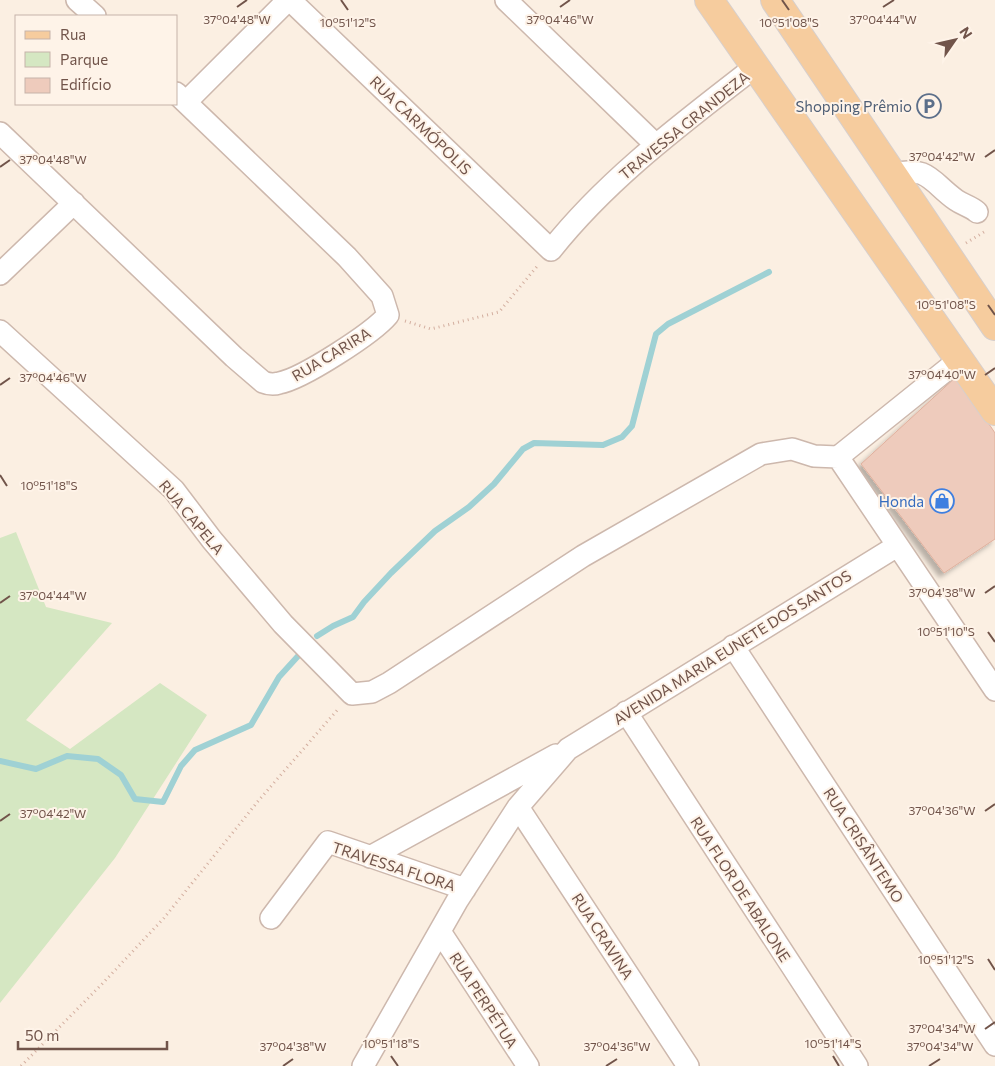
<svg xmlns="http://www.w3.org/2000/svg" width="995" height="1066" font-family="Commissioner,sans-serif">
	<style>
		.green { fill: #d5e7c2 }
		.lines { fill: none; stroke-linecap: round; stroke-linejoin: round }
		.stream { stroke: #9fd1d4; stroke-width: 6 }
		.building { fill: #eecbbc; stroke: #e0b09d; filter: url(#shadow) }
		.minor-casing { stroke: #cdb8ad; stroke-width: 24 }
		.major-casing { stroke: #d7cfcc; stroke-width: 30 }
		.path { stroke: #d3ae9f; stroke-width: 3; stroke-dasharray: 1 4; stroke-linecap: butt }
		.minor { stroke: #fff; stroke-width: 21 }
		.major { stroke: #f6cc9e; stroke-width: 28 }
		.ticks { fill: none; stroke: #71544a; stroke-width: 2 }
		.labels { text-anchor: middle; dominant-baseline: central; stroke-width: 4; stroke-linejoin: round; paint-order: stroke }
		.service-label { font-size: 15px; fill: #4e5e75; stroke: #fef3e8; text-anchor: end }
		.street-label { font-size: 15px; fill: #71544a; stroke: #fef3e8 }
		.shop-label { font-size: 15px; fill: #366cbe; stroke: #fef3e8; text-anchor: end }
		.ticks-label { font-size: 12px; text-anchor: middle; fill: #71544a; stroke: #fef3e8; stroke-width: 4; stroke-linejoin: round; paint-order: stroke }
	</style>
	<defs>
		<filter id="shadow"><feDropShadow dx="-4.5" dy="4.5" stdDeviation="2.5" flood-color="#0004"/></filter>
	</defs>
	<rect width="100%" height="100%" fill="#fbefe2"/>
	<path class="green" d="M16 532 46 607 112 623 26 720 70 749 160 683 207 715 115 858 0 1003V538Z"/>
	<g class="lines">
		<path class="stream" d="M317 636 333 626 353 617 364 602 391 573 435 531 469 507 494 484 523 449 534 443 603 445 622 437 632 426 656 334 668 324 769 272
			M0 761 36 769 67 756 98 759 121 775 135 799 163 802 181 766 195 750 251 725 279 677 299 655"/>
	</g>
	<path class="building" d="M957 376 995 433V539L944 573 861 464Z"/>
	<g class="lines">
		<g class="minor-casing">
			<path id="minor" d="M77 0 95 16
				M290 0 551 250C609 177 683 123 756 66
				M506 0 655 144
				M186 102 288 0
				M0 133 234 357 263 382C268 384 273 385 279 383 302 379 373 333 388 315L382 296 347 257 176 93
				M894 174C928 165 932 183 956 200 963 205 970 206 977 212
				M0 274 74 203
				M0 331 174 490 212 540 283 624 352 694 372 692 389 683 583 556 761 454 792 449 814 456 838 457
				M838 457 995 690
				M838 457 960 359
				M733 646 995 1045
				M626 712 857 1066
				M518 807 688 1066
				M370 857 556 755
				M271 918 328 842 465 889
				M441 933 528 1066
				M363 1066 457 901 518 807 568 749 897 546"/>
		</g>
		<g class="major-casing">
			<path id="major" d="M709 0 995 411
				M775 0 995 326"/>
		</g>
		<path class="path" d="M966 243 984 232
			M405 321 431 329 499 312 539 264
			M21 1066 103 983 164 918 259 800 339 708"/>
		<use href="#minor" class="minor"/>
		<use href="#major" class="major"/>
	</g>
	<path class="ticks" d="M341 0 348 10M782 0 789 10M237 7 247 0M560 7 570 0M883 7 894 0M985 157 995 150M0 167 10 160M988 305 995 315M985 375 995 368M0 385 10 378M0 475 7 486M985 593 995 586M0 603 10 596M988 632 995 642M985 811 995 804M0 821 10 814M988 959 995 970M985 1029 995 1022M391 1056 398 1066M833 1056 839 1066M283 1066 293 1059M606 1066 617 1059M929 1066 940 1059"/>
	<defs>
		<g id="parking-ring" transform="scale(1.25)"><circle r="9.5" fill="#fef3e8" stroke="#5c6f8a" stroke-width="1.5"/><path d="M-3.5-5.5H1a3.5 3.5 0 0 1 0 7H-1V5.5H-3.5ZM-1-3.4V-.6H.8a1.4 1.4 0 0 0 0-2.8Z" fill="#5c6f8a"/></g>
		<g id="shop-ring" transform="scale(1.25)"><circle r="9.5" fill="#fef3e8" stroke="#3f7fe0" stroke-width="1.5"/><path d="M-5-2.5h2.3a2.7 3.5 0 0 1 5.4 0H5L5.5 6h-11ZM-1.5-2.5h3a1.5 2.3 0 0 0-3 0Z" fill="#3f7fe0"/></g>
	</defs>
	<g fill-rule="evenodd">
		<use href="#parking-ring" x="929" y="106"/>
		<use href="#shop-ring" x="942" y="501"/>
	</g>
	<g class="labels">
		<g class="service-label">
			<text x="912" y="106">Shopping Prêmio</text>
		</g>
		<g class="street-label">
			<text transform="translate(421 125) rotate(44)">RUA CARMÓPOLIS</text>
			<text transform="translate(684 125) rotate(-39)">TRAVESSA GRANDEZA</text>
			<text transform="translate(331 354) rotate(-31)">RUA CARIRA</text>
			<text transform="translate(192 517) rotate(50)">RUA CAPELA</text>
			<text transform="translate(732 647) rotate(-32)">AVENIDA MARIA EUNETE DOS SANTOS</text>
			<text transform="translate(864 845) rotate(57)">RUA CRISÂNTEMO</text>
			<text transform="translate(394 866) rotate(18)">TRAVESSA FLORA</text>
			<text transform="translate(741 889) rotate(57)">RUA FLOR DE ABALONE</text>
			<text transform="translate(603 936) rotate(57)">RUA CRAVINA</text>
			<text transform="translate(484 1000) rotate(57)">RUA PERPÉTUA</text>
		</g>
		<g class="shop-label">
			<text x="924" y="501">Honda</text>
		</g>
	</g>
	<g class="ticks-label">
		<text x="237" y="24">37°04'48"W</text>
		<text x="560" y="24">37°04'46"W</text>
		<text x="883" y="24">37°04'44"W</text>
		<text x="348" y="27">10°51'12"S</text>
		<text x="789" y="27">10°51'08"S</text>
		<text x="942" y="161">37°04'42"W</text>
		<text x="53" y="164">37°04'48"W</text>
		<text x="946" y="309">10°51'08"S</text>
		<text x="942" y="379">37°04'40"W</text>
		<text x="53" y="382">37°04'46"W</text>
		<text x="49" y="490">10°51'18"S</text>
		<text x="942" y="597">37°04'38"W</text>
		<text x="53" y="600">37°04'44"W</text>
		<text x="946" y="636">10°51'10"S</text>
		<text x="942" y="815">37°04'36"W</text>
		<text x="53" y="818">37°04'42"W</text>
		<text x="946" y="964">10°51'12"S</text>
		<text x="942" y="1033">37°04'34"W</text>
		<text x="391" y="1048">10°51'18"S</text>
		<text x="833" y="1048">10°51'14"S</text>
		<text x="293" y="1051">37°04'38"W</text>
		<text x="617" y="1051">37°04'36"W</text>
		<text x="940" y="1051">37°04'34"W</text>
	</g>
	<rect x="15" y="15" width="162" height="90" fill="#fef3e8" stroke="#c6b3a9"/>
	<rect x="25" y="31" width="25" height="8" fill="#f6cc9e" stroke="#c6b3a9"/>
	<text x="60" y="40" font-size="15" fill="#71544a">Rua</text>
	<rect x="25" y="52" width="25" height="15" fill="#d5e7c2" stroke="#c6b3a9"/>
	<text x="60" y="65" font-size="15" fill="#71544a">Parque</text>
	<rect x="25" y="78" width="25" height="15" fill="#eecbbc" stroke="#c6b3a9"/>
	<text x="60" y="90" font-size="15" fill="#71544a">Edifício</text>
	<g transform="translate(955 40) rotate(56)" stroke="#fef3e8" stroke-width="4" paint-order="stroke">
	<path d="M0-4L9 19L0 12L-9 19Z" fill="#71544a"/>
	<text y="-8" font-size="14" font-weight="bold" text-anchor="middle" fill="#71544a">N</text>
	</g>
	<path d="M18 1041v8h149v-8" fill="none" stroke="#71544a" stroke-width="2.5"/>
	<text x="25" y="1041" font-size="15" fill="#71544a" stroke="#fef3e8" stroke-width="4" paint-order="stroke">50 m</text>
</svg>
